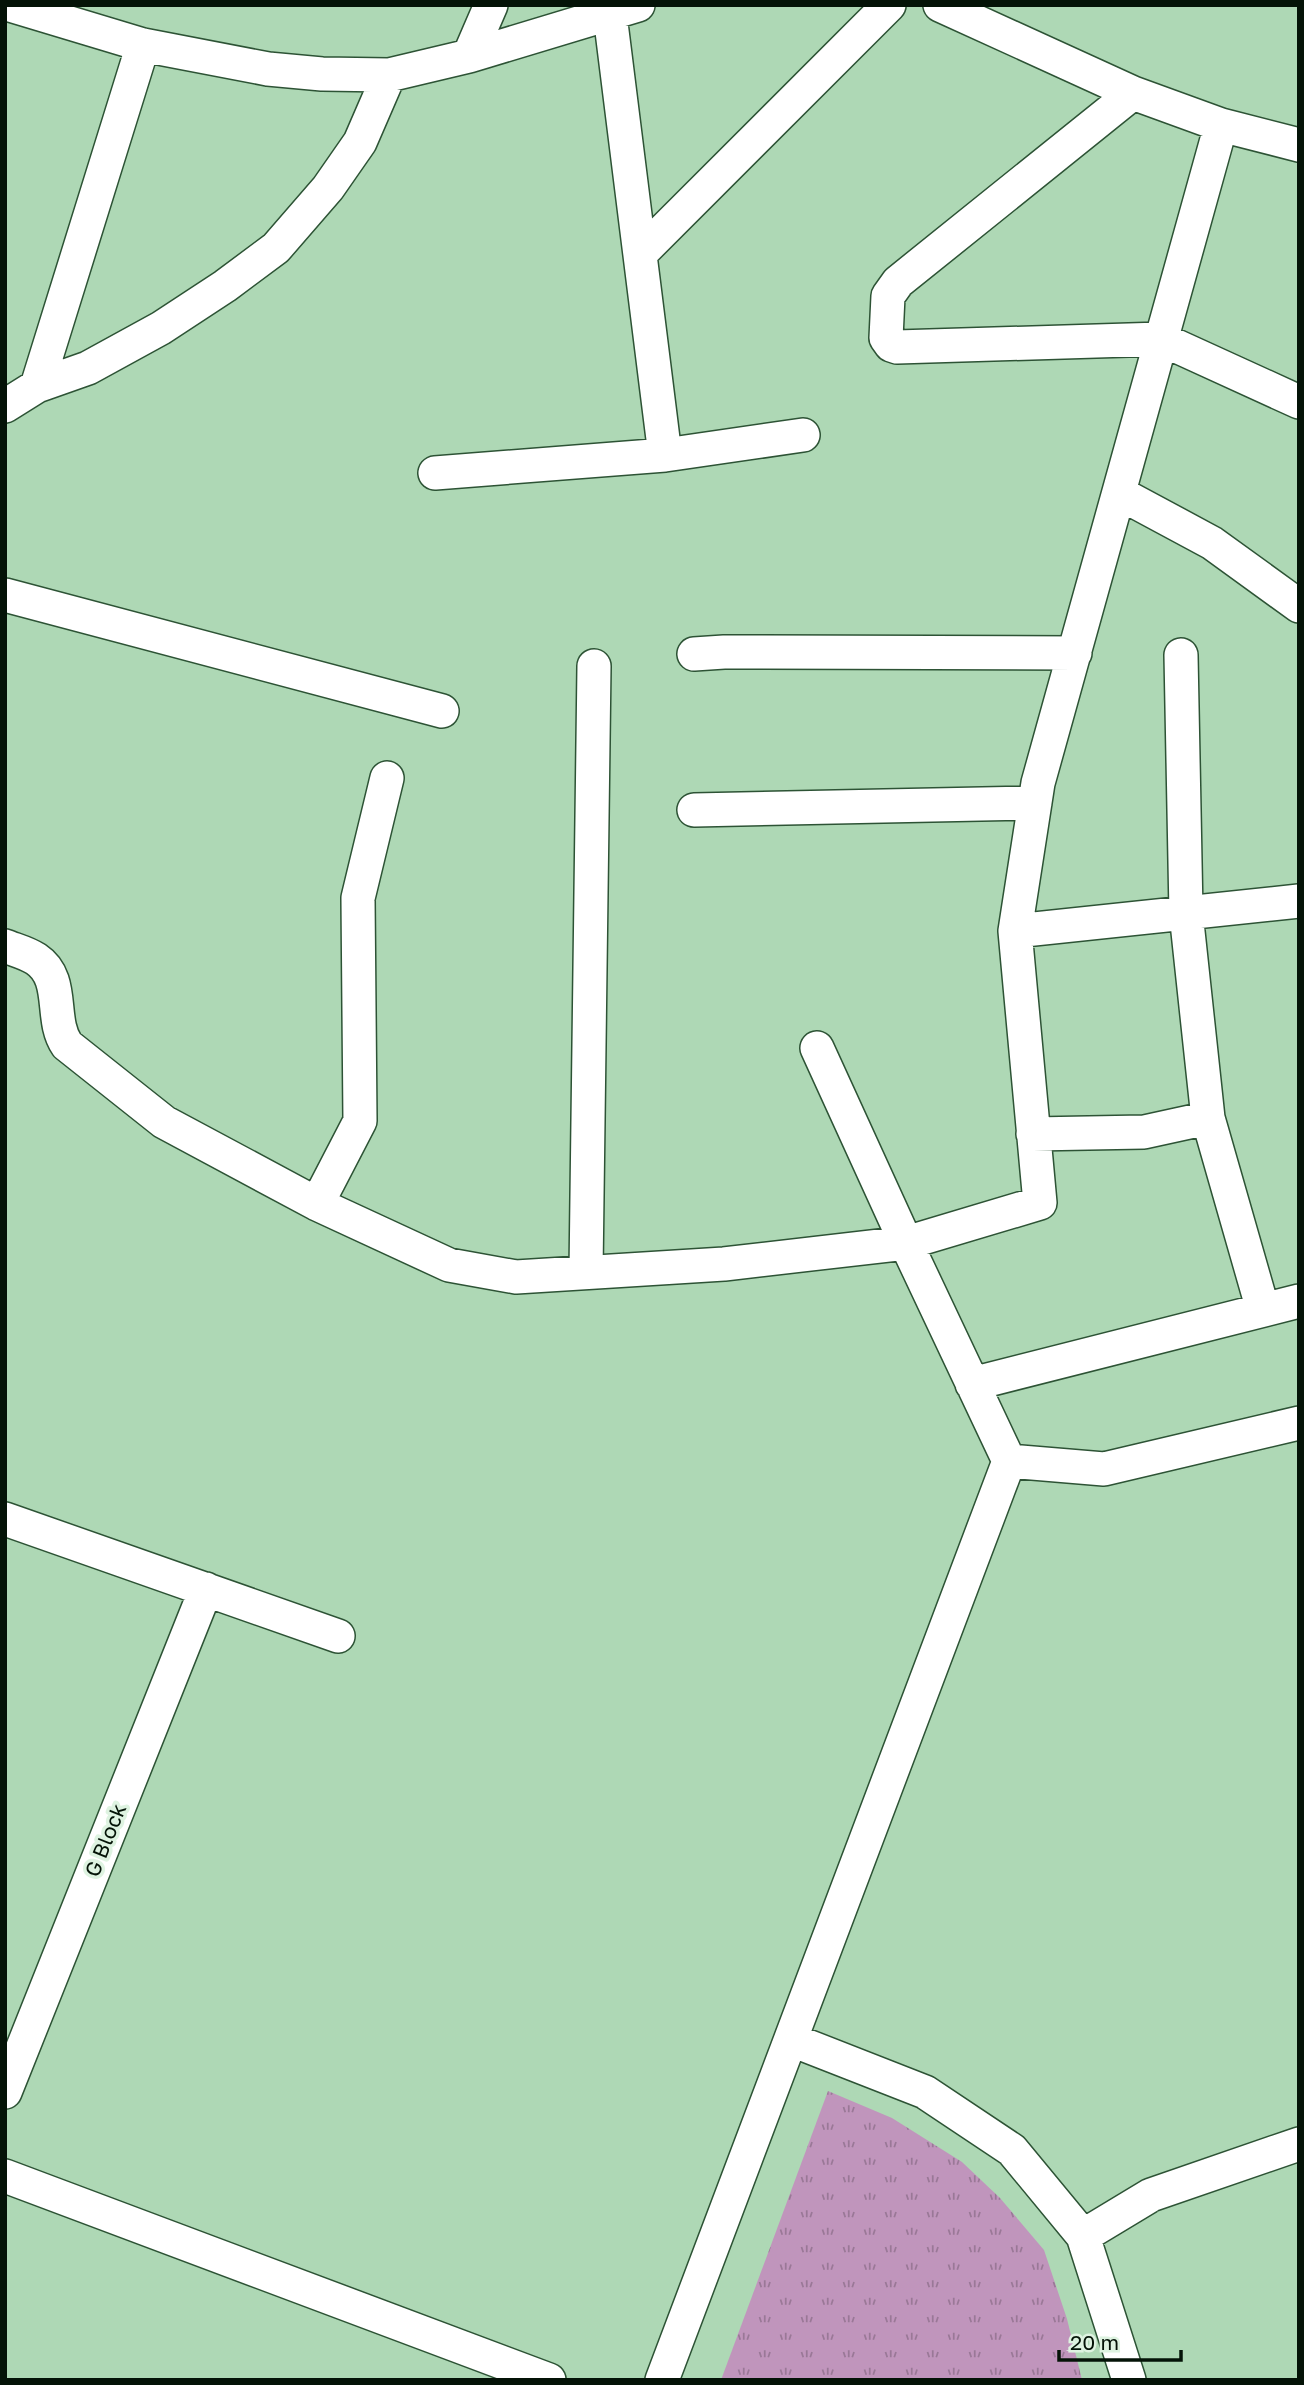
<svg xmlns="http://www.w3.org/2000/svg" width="1304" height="2385" font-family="'Golos Text',sans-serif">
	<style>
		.grass { fill: url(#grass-tufts) }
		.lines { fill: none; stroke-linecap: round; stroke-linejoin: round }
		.street-casing { stroke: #2d5335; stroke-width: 36 }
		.street { stroke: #fff; stroke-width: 33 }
		.labels { text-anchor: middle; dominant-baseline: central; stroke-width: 7; stroke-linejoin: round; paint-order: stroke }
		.street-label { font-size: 21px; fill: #041307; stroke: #def3e1 }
	</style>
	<defs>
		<pattern id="grass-tufts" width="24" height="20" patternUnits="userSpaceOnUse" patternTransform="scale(1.75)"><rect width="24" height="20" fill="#c095bc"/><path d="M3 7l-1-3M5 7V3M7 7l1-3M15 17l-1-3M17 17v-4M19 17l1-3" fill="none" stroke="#9a7897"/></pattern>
	</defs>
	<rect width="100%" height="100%" fill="#aed8b5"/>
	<path class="grass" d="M828 2091 892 2118 962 2162 1000 2198 1044 2250 1067 2319 1082 2380H721Z"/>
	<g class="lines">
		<g class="street-casing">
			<path id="street" d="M10 5 143 45 268 69 322 74 389 75 469 56 491 5
				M940 5 1133 93 1221 125 1299 145
				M610 15 665 455
				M469 56 638 5
				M1133 93 898 282 888 296 886 338 891 345 897 347 1161 339 1299 402
				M640 254 889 5
				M37 386 143 45
				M5 406 37 386 88 368 161 328 225 286 276 248 328 188 360 142 389 75
				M435 473 665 455 803 435
				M1119 493 1212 543 1299 606
				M5 595 442 711
				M694 654 724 652 1075 653
				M1181 655 1186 913 1208 1118 1263 1310
				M694 810 1035 803
				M1015 931 1299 901
				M5 946C15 950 27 953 36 959 66 979 49 1019 67 1045L164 1122 317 1204 449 1265 516 1277 724 1264 906 1243 1040 1203 1015 931 1038 783 1221 125
				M1033 1134 1144 1132 1208 1118
				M317 1204 360 1121 358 898 387 778
				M586 1272 594 666
				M972 1384 1299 1301
				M1009 1461 1104 1469 1299 1423
				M5 1519 338 1636
				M792 2040 925 2092 1012 2150 1083 2236 1129 2380
				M5 2092 206 1589
				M5 2176 549 2380
				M1083 2236 1151 2195 1299 2144
				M662 2380 1009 1461 906 1243 817 1048"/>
		</g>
		<use href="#street" class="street"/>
	</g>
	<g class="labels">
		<g class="street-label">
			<text transform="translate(105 1840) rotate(-68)">G Block</text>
		</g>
	</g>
	<rect width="1304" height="2385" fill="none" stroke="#041307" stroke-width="14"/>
	<path d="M1059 2350v10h122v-10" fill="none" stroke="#041307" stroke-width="3.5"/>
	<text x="1070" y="2350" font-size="21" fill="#041307" stroke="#def3e1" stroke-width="5" paint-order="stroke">20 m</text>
</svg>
